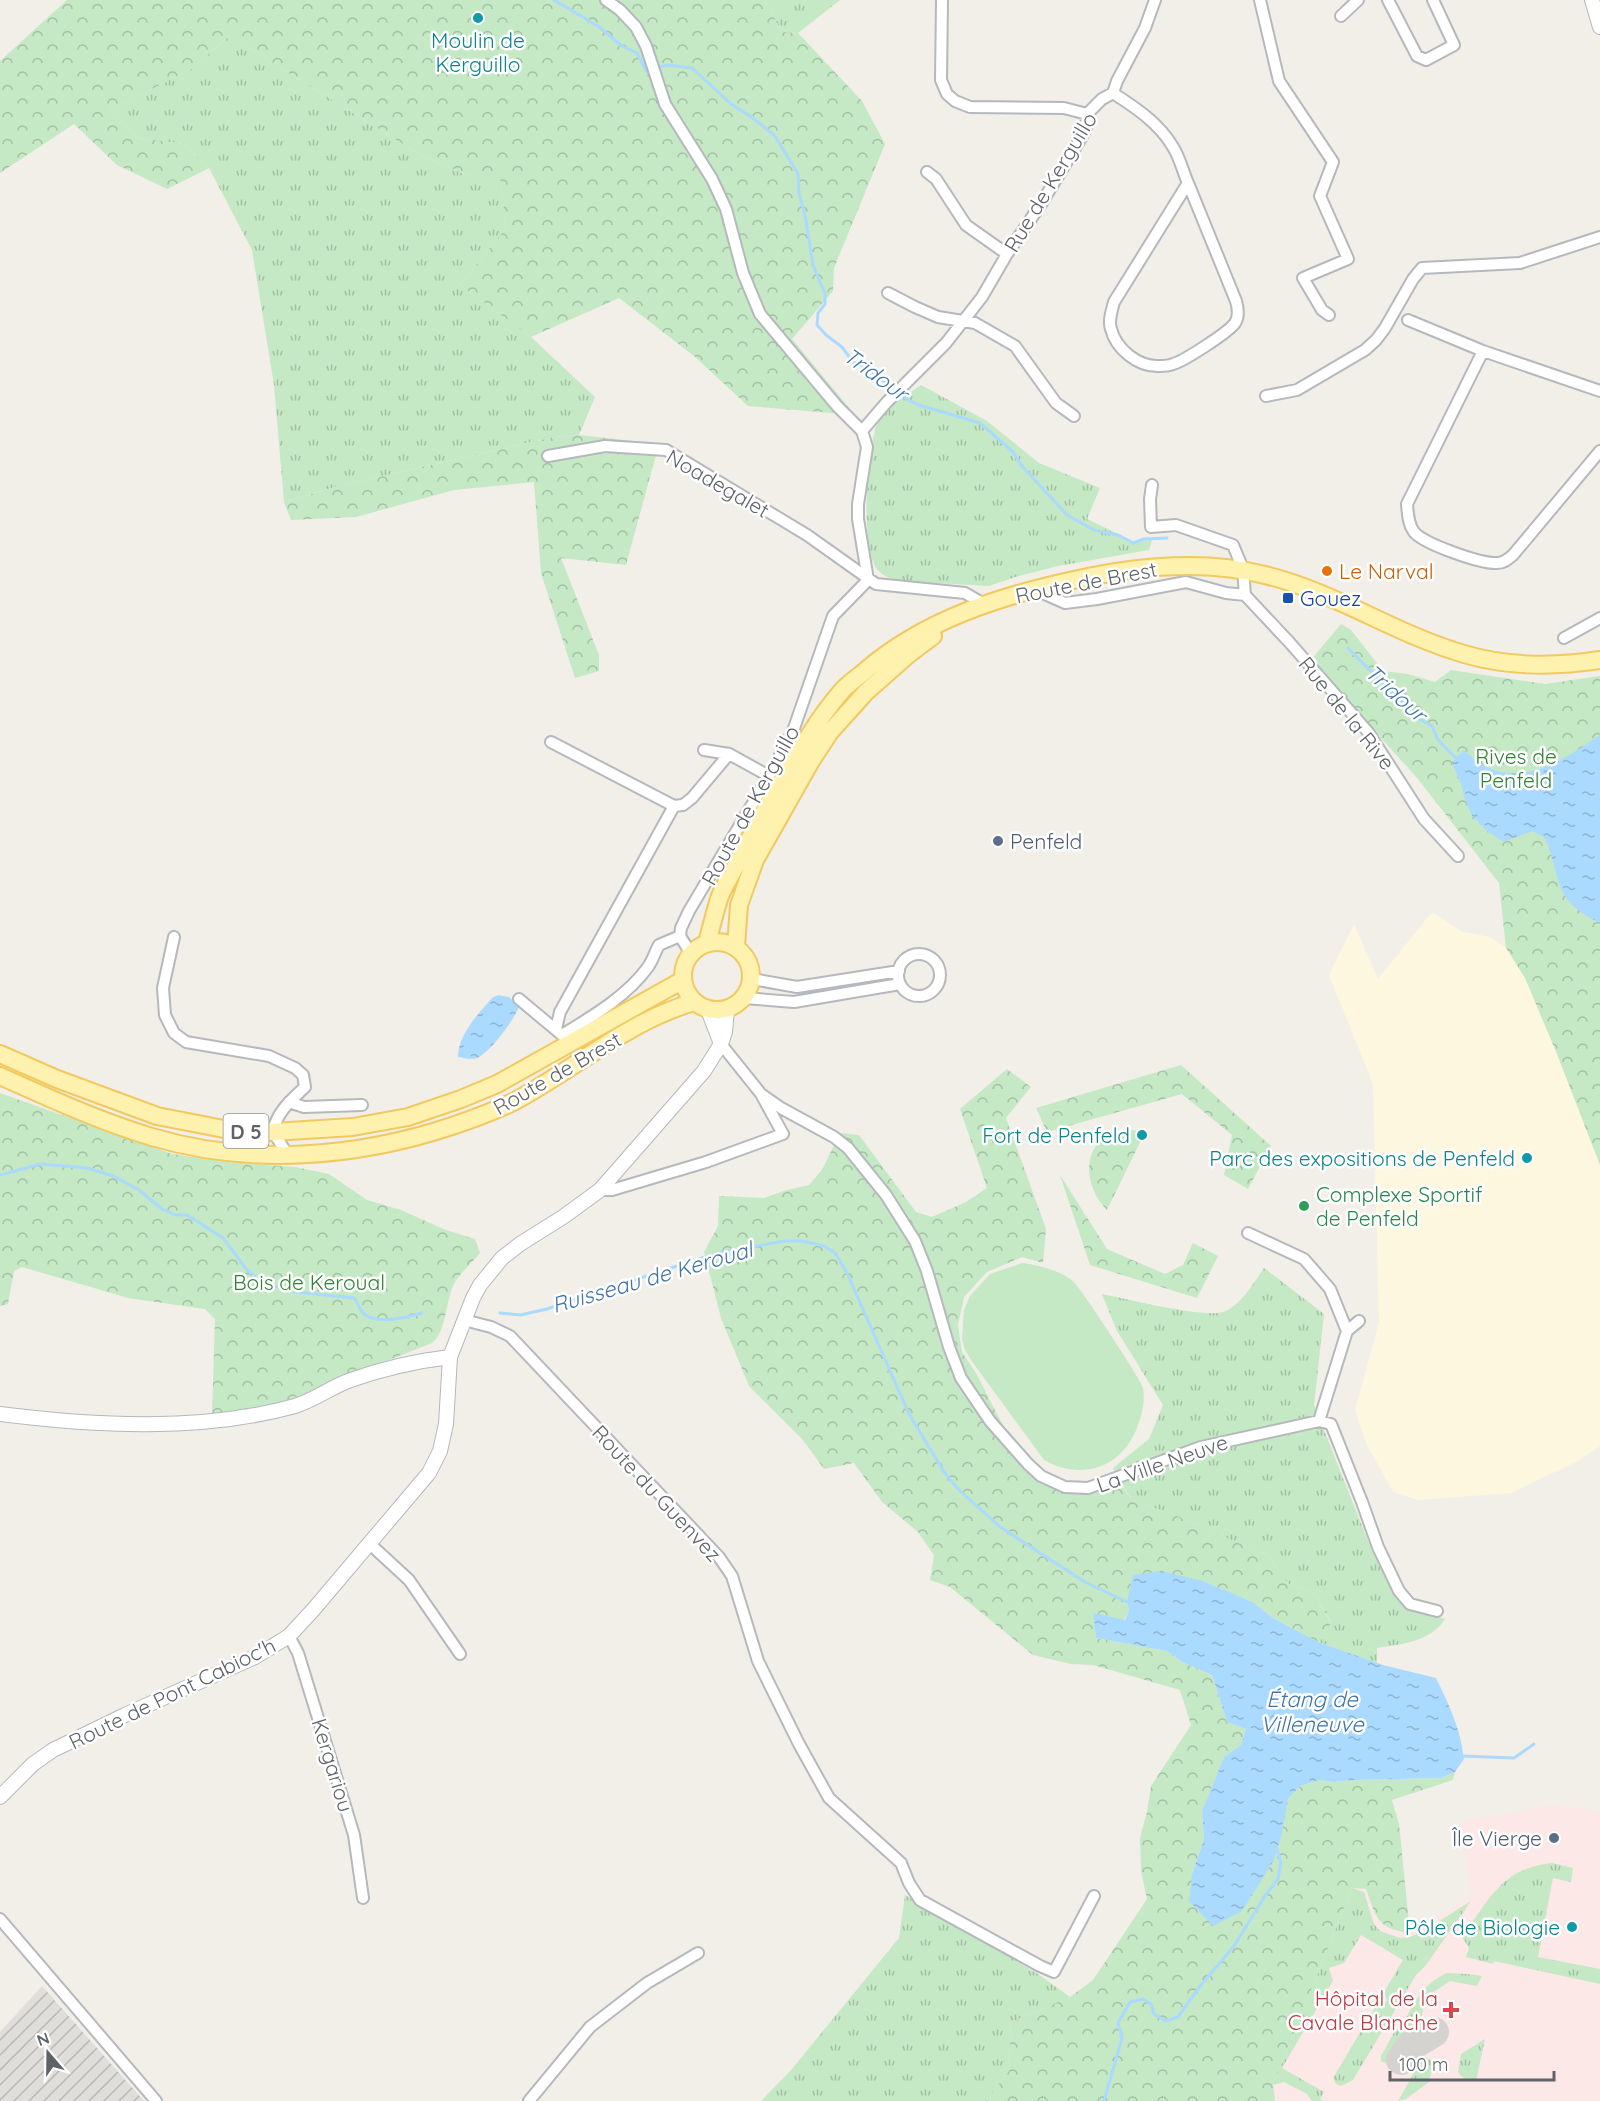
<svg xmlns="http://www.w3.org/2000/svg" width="1600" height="2101" font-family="Quicksand,sans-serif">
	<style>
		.commercial { fill: #fef7e0 }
		.industrial { fill: url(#industrial-furrows) }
		.medical { fill: #fce8e6 }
		.grass { fill: url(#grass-tufts) }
		.forest { fill: url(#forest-crowns) }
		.pitch { fill: #c5e8c5 }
		.water { fill: url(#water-ripples) }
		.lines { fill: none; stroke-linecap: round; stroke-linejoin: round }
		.stream { stroke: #aadaff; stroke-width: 3 }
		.taxiway { stroke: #d4d3d0; stroke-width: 30 }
		.minor-casing { stroke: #b5b8bc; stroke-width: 14 }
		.tertiary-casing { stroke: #b5b8bc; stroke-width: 16 }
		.primary-casing { stroke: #f2c960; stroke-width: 20 }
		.minor { stroke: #fff; stroke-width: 10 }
		.tertiary { stroke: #fff; stroke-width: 14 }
		.primary { stroke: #fff2af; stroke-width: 16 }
		.culture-dot { fill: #0f9aa8; stroke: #fff; stroke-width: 2 }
		.food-dot { fill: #e8710a; stroke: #fff; stroke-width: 2 }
		.transit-dot { fill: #1a4fb4; stroke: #fff; stroke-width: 2 }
		.service-dot { fill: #5c6f8a; stroke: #fff; stroke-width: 2 }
		.leisure-dot { fill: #2e9e5b; stroke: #fff; stroke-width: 2 }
		.health-dot { fill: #e0444e; stroke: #fff; stroke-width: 2 }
		.labels { text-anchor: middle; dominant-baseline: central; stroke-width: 5; stroke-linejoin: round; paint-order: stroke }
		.shield { fill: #fff; stroke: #8f9295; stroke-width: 1.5 }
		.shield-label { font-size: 20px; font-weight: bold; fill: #5f6368 }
		.culture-label { font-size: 21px; fill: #0d838f; stroke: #fff; text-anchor: end }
		.street-label { font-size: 21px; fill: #5f6368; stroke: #fff }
		.food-label { font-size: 21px; fill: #c56008; stroke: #fff; text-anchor: start }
		.transit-label { font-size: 21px; fill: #164399; stroke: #fff; text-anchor: start }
		.park-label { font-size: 21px; fill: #348238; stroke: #fff }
		.service-label { font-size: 21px; fill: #4e5e75; stroke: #fff; text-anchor: start }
		.leisure-label { font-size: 21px; fill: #27864d; stroke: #fff; text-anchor: start }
		.health-label { font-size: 21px; fill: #be3a42; stroke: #fff; text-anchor: end }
		.water-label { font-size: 22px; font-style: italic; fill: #4174aa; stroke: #fff }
	</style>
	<defs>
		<pattern id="industrial-furrows" width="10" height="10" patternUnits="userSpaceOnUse" patternTransform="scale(1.5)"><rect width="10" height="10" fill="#e0deda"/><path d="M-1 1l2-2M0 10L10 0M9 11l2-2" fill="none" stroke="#b9b8b5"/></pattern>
		<pattern id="grass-tufts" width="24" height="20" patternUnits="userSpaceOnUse" patternTransform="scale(1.5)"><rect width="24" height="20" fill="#c5e8c5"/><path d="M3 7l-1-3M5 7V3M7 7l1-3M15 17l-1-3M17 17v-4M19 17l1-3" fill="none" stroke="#a3c0a4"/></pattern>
		<pattern id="forest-crowns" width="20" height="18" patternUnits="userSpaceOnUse" patternTransform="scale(1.5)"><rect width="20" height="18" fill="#c5e8c5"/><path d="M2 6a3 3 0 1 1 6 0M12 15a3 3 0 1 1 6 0" fill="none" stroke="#a3c0a4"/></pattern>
		<pattern id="water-ripples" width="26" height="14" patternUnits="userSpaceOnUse" patternTransform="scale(1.5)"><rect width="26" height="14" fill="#aadaff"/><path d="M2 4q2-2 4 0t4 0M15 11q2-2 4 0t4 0" fill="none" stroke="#8eb4d2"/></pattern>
	</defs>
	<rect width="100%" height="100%" fill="#f1efe8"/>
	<path class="commercial" d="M1432 912 1463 932 1490 937 1506 948 1525 978 1557 1054 1600 1165V1446L1576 1462 1511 1493 1418 1500 1393 1492 1366 1443 1355 1410 1379 1323 1373 1084 1329 975 1354 924 1378 979Z"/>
	<path class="industrial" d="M42 1986 144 2101H0V2032Z"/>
	<path class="medical" d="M1551 1805 1600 1811V2101H1275L1273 2085 1352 1888 1366 1889 1377 1919 1397 1932 1410 1933 1467 1899 1471 1892 1460 1822Z"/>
	<path class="grass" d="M765 0H840L798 33 782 32Z
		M230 36 422 156 476 179 500 177 506 228 460 285 531 337 595 397 579 435 554 437 335 487 284 502 274 385 252 250 209 168 185 144 138 138 109 111 191 69Z
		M921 385 987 421 1039 463 1100 488 1087 519 1133 541 1152 540 1149 550 1058 566 1019 576 989 586 897 581C889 578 883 576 877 569 860 546 866 446 879 420 884 409 910 393 921 385Z
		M1264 1268 1324 1314 1314 1405 1372 1551 1400 1601 1409 1607 1445 1619C1431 1642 1401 1644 1377 1648V1663L1318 1642 1331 1622 1314 1594 1287 1583 1270 1557 1170 1513 1132 1501 1113 1468 1149 1439 1163 1405 1117 1331 1102 1294C1127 1299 1202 1318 1223 1312 1241 1306 1254 1282 1264 1268Z
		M1552 1863 1573 1868 1571 1882 1553 1878 1538 1957 1600 1969V1984L1494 1961 1493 1964 1466 1957 1469 1948 1462 1937C1489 1900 1501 1868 1552 1863Z
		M1352 1888 1364 1892 1374 1924 1380 1931 1400 1938 1410 1937 1422 1932 1471 1901 1426 1965 1416 1975 1353 2080 1341 2086 1336 2084 1333 2078 1377 2004 1387 2001 1384 1992 1403 1960 1361 1935 1344 1963 1329 1968 1333 1981 1282 2068 1324 2092 1320 2099 1324 2101H1312L1307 2094 1284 2082 1273 2085Z
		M905 1895 1038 1974 1070 1997 1011 2022 1009 2071 986 2101H761L792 2069 899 1938Z
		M1447 1973 1467 1974 1482 1976 1477 1986 1450 1981 1426 1997 1420 2023 1422 2026 1398 2043 1385 2063 1381 2061V2056L1396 2029 1400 2030C1413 2006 1420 1985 1447 1973Z
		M1485 2039 1476 2081C1469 2081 1461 2078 1458 2072L1461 2054Z
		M1421 2055 1434 2062 1429 2082 1406 2099 1398 2101 1417 2068 1415 2065Z"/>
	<path class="forest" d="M67 0H765L782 32 798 33 862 101 885 144 834 268 833 291 792 339 855 415 748 406 694 356 619 298 531 337 460 285 506 228 500 178 476 179 422 156 230 36 191 69 109 111 138 138 185 144 209 168 167 189 117 165 74 124 0 173V61Z
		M579 435 659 444 626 565 561 558 599 655V671L575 678 541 573 534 482 454 490 356 517 291 520 284 502 335 487 554 437Z
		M1341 624 1351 630 1383 671 1408 674 1435 682 1451 670 1545 684 1600 676V1165L1557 1054 1525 978 1506 948 1499 883 1418 779 1311 660Z
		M1181 1065 1271 1146 1248 1189 1224 1175 1232 1135 1182 1094 1047 1132 1036 1108Z
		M1007 1069 1031 1087 1006 1118 1046 1229 1043 1263 1022 1257 987 1272 964 1297 958 1325 962 1352 976 1373 1016 1451 1065 1487 1118 1479 1132 1501 1170 1513 1270 1557 1287 1583 1314 1594 1331 1623 1318 1642 1273 1618 1254 1603 1203 1581 1127 1602 1129 1611 1124 1620 1094 1614 1096 1638 1167 1651 1182 1662 1212 1675 1227 1722 1246 1729 1241 1745 1224 1757 1202 1811 1204 1839 1192 1874 1285 1811 1288 1799 1300 1786 1319 1780 1334 1782 1355 1780 1441 1778 1455 1772 1453 1780 1392 1800 1399 1824 1410 1933C1377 1929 1376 1917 1366 1889L1352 1888 1273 2085 1275 2101H986L1009 2071 1011 2022 1070 1997 1093 1980 1147 1899 1141 1871 1140 1838 1147 1812 1151 1786 1191 1725 1180 1690 1093 1665 1071 1664 1033 1655 950 1587 930 1580 934 1555 918 1532 882 1502 854 1463 824 1469 803 1440 749 1386 721 1318 704 1252 718 1226 719 1196 764 1198 787 1190 809 1185 822 1170 840 1133 859 1135 916 1212 932 1217 966 1202 987 1188 960 1109Z
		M0 1093 172 1154 228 1162 295 1167 329 1174 367 1200 401 1210 443 1229 475 1239 480 1253C472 1263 461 1272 455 1282 445 1300 447 1332 432 1343L278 1404 212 1415 215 1319 205 1309 128 1298 22 1267 14 1271 8 1304 0 1306Z
		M1126 1129 1145 1132 1107 1210C1089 1193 1081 1160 1100 1141 1105 1135 1118 1132 1126 1129Z
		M1060 1175 1107 1249 1165 1274 1183 1265 1193 1243 1218 1256 1197 1298 1090 1265Z"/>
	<path class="pitch" d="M1022 1263C1039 1265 1059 1270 1073 1281 1080 1287 1142 1381 1143 1388 1145 1399 1143 1409 1140 1419 1127 1465 1086 1483 1044 1460L971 1360 965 1350 962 1339 964 1310 970 1296 990 1274Z"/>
	<path class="water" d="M1600 735V923C1549 898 1564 879 1544 837L1532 831 1504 842 1487 831 1473 817 1465 800 1462 787 1452 762 1464 750C1509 796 1556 765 1600 735Z
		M498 995 509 997 519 1006C516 1018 489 1054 477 1058 471 1060 464 1058 458 1057 458 1035 478 1014 492 998Z
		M1161 1571 1203 1581 1234 1594 1254 1603 1273 1618 1318 1642 1383 1665 1436 1678C1450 1707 1460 1727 1464 1759L1455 1772 1441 1778 1355 1780 1334 1782 1319 1780 1300 1786 1288 1799 1282 1833 1274 1860 1242 1911 1213 1926 1189 1901 1192 1874 1204 1839 1202 1811 1224 1757 1241 1745 1246 1729 1227 1722 1212 1675 1182 1662 1167 1651 1096 1638 1093 1613 1125 1620 1129 1611 1127 1602 1133 1575Z"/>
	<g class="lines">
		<path class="stream" d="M554 0 598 26 622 46 637 53 647 72
			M656 68 667 65 692 68 731 104 753 118 775 136 798 174 799 193 805 215 813 265 825 294V304L818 313 817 325 826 335 842 347 853 362 866 367 908 400 919 405 980 423 1013 452 1021 465 1067 515 1094 530 1118 535 1133 543 1144 539 1167 538
			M1348 648 1417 718 1432 726 1438 740 1457 759
			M0 1175 40 1164 87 1168 113 1176 139 1190 162 1209 175 1215H187L223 1238 247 1270 262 1283 297 1292 354 1298C358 1302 359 1310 364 1314 378 1325 407 1317 422 1313
			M500 1313 520 1315 547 1309 689 1262 722 1252 785 1241H802L824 1246 835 1253 847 1273 909 1414 944 1472 958 1489 999 1526 1017 1538 1085 1582 1127 1602
			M1462 1756 1514 1758 1534 1744
			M1104 2101 1122 2038 1118 2023 1130 2002 1143 1999 1151 2004 1154 2014 1166 2021 1178 2017 1201 1985 1234 1946 1265 1896 1278 1879 1281 1862 1276 1846"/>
		<path class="taxiway" d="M1401 2060 1410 2047 1434 2032"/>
		<g class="minor-casing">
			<path id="minor" d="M606 0 620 10 636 27 646 46 665 104 712 179 726 209 743 273 760 314 837 406 862 431 867 447 858 504V519L868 580
				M942 0 941 80 947 94 955 101 970 107 1064 108 1087 114
				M1260 0 1279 81 1333 162 1320 196 1348 259 1303 278 1322 310 1329 315
				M1388 0 1417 56 1426 60 1454 45 1433 0
				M1341 16 1358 0
				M1113 93C1136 108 1159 123 1173 147 1180 158 1183 172 1188 183L1114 302C1112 310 1108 321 1111 329 1116 349 1138 367 1159 366 1163 366 1169 366 1173 364 1184 361 1229 332 1235 323 1239 317 1238 308 1236 301L1188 183
				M927 172 936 179 966 225 1007 254
				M888 293 915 307 938 317 975 323 1015 346 1056 403 1074 416
				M1408 320 1483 351 1600 391
				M1483 351 1407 504C1408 514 1408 524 1414 532 1424 544 1481 564 1497 563 1504 563 1508 559 1513 555L1600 451
				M1266 396 1297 390 1365 350 1376 340 1385 328 1413 279 1422 268 1520 263 1600 237
				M862 431 886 403 946 343 982 297 1007 254 1041 204 1081 138 1086 128 1087 114 1102 99 1113 93 1117 81 1145 28 1155 0
				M548 456 605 446 666 450 807 535 876 584 965 593 984 604
				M1152 485 1150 499 1151 527 1176 525 1233 545 1243 569 1245 595 1290 643 1368 732 1424 819 1458 856
				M1036 590 1065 603 1097 599 1186 582 1226 593 1245 595
				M1564 638 1600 618
				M551 742 674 806
				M704 750 729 754
				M680 936 681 928 689 911 769 776 793 731 833 616 868 580
				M680 936 691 954
				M174 937 163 988 165 1015 174 1033 186 1042 269 1056 295 1068 303 1075 305 1087C291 1100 276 1113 273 1132L288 1155
				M898 975a21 21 0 1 1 42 0a21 21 0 1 1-42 0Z
				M752 979 797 987 899 971
				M744 998 794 1002 900 984
				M519 999 562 1035C593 1016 627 996 648 967 653 960 655 952 659 945L680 936
				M556 1029 560 1012 674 806 683 805 692 798 729 754 769 776
				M761 1094 781 1108 834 1137 848 1148 886 1195 915 1241 927 1271 949 1347 961 1378 990 1421 1028 1464 1041 1476 1065 1487 1088 1488 1201 1447 1319 1421 1331 1424 1362 1502 1378 1547 1399 1591 1410 1604 1437 1611
				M289 1102 304 1107 362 1105
				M600 1190H612L706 1162 783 1134 761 1094 721 1044
				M1248 1233 1304 1259 1330 1289 1347 1331
				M464 1320 491 1327 510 1336 719 1557 732 1576 758 1661 799 1744 829 1798 901 1863 909 1883 920 1900 1040 1966 1054 1972 1094 1896
				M1319 1421 1347 1331 1359 1321
				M370 1544 409 1580 460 1654
				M289 1636 298 1653 354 1835 363 1898
				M0 1919 156 2101
				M529 2101 590 2027 647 1983 698 1953"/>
		</g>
		<g class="tertiary-casing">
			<path id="tertiary" d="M1592 0 1600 27
				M708 1010 721 1044
				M0 1414C95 1426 201 1432 295 1406 314 1400 330 1388 348 1381 381 1369 416 1361 450 1357
				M0 1797 33 1764 53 1750 125 1715 255 1657 289 1636 313 1610 429 1473 440 1451 446 1424 450 1357 473 1298 480 1285 502 1258 520 1244 563 1217 600 1190 704 1071 721 1044 725 1032 727 1009"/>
		</g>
		<g class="primary-casing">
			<path id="primary" d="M683 976a34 34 0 1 1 68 0a34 34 0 1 1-68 0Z
				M707 943C711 928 715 911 720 896 725 884 732 873 738 862 750 837 763 813 777 789 796 757 816 721 840 693 847 684 857 678 865 671 924 620 1000 596 1074 580 1136 566 1203 559 1265 575 1335 592 1395 634 1464 654 1508 667 1555 667 1600 660
				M736 947 739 905 755 860 811 761 830 732 866 692 909 654 933 636
				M0 1054 57 1079 157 1116 229 1130 273 1132 353 1127 408 1117 461 1099 497 1084 683 980
				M0 1076C49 1098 101 1122 152 1137 250 1166 356 1158 452 1126 473 1119 495 1111 515 1101 575 1069 628 1021 694 1002"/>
		</g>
		<use href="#minor" class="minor"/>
		<use href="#tertiary" class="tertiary"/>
		<use href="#primary" class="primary"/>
	</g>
	<g class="culture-dot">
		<circle cx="478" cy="18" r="6"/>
		<circle cx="1142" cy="1135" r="6"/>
		<circle cx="1527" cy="1158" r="6"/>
		<circle cx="1572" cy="1927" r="6"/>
	</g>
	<circle class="food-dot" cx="1327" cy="571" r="6"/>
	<rect class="transit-dot" x="1282" y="592" width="12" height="12" rx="3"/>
	<g class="service-dot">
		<circle cx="998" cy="841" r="6"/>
		<circle cx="1554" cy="1838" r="6"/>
	</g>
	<circle class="leisure-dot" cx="1304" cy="1206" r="6"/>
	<path class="health-dot" d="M1448 2001h6v6h6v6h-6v6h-6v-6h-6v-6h6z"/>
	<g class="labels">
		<rect class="shield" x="223.5" y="1114" width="45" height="34" rx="4.5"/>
		<g class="shield-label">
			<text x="246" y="1131">D 5</text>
		</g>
		<g class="culture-label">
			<text x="478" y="40" text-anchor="middle">Moulin de<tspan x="478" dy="24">Kerguillo</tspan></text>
			<text x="1130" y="1135">Fort de Penfeld</text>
			<text x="1515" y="1158">Parc des expositions de Penfeld</text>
			<text x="1560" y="1927">Pôle de Biologie</text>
		</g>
		<g class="street-label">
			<text transform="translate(1050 182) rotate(-59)">Rue de Kerguillo</text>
			<text transform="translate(718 483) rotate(30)">Noadegalet</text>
			<text transform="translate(1086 582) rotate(-11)">Route de Brest</text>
			<text transform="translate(1347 713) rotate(51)">Rue de la Rive</text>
			<text transform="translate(750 805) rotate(-61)">Route de Kerguillo</text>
			<text transform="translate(557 1073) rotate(-30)">Route de Brest</text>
			<text transform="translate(1162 1463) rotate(-19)">La Ville Neuve</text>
			<text transform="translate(657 1493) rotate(47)">Route du Guenvez</text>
			<text transform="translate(172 1693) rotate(-26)">Route de Pont Cabioc'h</text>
			<text transform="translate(333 1765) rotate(73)">Kergariou</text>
		</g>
		<g class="food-label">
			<text x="1339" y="571">Le Narval</text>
		</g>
		<g class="transit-label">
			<text x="1300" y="598">Gouez</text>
		</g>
		<g class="park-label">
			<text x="1516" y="756">Rives de<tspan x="1516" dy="24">Penfeld</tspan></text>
			<text x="309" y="1282">Bois de Keroual</text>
		</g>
		<g class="service-label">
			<text x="1010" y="841">Penfeld</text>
			<text x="1542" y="1838" text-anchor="end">Île Vierge</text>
		</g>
		<g class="leisure-label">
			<text x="1316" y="1194">Complexe Sportif<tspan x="1316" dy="24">de Penfeld</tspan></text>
		</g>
		<g class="health-label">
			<text x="1438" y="1998">Hôpital de la<tspan x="1438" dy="24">Cavale Blanche</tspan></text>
		</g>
		<g class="water-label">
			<text transform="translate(876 374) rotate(36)">Tridour</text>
			<text transform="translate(1396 693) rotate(42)">Tridour</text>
			<text transform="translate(652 1277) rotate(-16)">Ruisseau de Keroual</text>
			<text x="1312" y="1699">Étang de<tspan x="1312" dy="25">Villeneuve</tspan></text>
		</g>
	</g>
	<g transform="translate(48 2053) rotate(340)" stroke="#ffffff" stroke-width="4.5" paint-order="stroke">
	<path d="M0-4.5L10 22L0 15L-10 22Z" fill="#5f6368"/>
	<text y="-9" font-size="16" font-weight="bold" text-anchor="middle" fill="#5f6368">N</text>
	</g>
	<path d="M1390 2071v9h164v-9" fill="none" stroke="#5f6368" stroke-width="3"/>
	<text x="1399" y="2071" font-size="18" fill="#5f6368" stroke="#ffffff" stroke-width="4.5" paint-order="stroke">100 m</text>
</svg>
